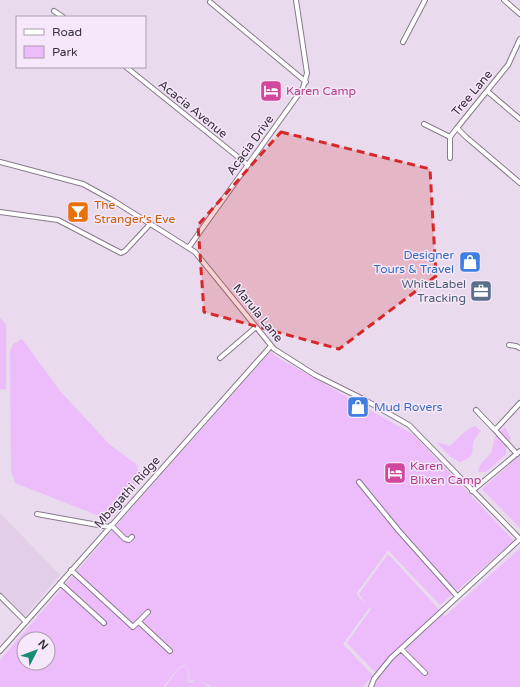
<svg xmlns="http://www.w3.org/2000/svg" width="520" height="687" font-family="'Varela Round',sans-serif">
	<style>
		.built { fill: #e2cee7 }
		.green { fill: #ecbcfb; fill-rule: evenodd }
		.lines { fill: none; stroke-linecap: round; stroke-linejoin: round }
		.minor-casing { stroke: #877a8b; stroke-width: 6 }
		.minor { stroke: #fff; stroke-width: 4 }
		.marked { fill: #d62828; fill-opacity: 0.2; stroke: #d62828; stroke-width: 3; stroke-dasharray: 8 5; stroke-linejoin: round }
		.labels { text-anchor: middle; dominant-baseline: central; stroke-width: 3; stroke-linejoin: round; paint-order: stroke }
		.hotel-label { font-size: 12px; fill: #b23c85; stroke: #f6e7fb; text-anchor: start }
		.street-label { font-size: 12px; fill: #373139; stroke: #f6e7fb }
		.food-label { font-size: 12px; fill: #c56008; stroke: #f6e7fb; text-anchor: start }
		.shop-label { font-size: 12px; fill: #366cbe; stroke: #f6e7fb; text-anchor: end }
		.service-label { font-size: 12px; fill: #4e5e75; stroke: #f6e7fb; text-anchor: end }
	</style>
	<rect width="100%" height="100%" fill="#e9daed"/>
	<path class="built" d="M0 513 60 575 24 617 0 592Z"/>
	<path class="green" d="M0 318 6 324V390L0 389Z
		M22 339 61 392 109 444 137 465C138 469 139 474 138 478 135 495 117 510 102 517L15 483 11 471 10 352 13 344Z
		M271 351 275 356 414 435 514 541 440 605 388 550 356 594 366 604 359 594 388 554 445 616 520 548V687H367L379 676 347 643 371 609 370 607 343 644 373 676 362 687H211L197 678 209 687H165L179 668 186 666 189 676 187 681 192 683 195 680 188 681 190 676 186 665 179 667 163 687H0V660L136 503ZM24 639H48V663H24Z
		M475 426 481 431C479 434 476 436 475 439 469 450 479 455 460 462L451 457 436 442 450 446C459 438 464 430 475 426Z
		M505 427 511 438 506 446V454L486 472H478L480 465 491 453 495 437Z
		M520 455V528L482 489Z"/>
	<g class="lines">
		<g class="minor-casing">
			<path id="minor" d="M504 0 520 14
				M210 2 306 82
				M54 11 63 17
				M520 39 508 65 457 128 466 137 520 183
				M403 42 425 0
				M126 67 248 165
				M487 91 520 119
				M424 124 450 137
				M450 158V137L457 128
				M0 162 83 184 114 201 195 252 274 349 315 375 365 400 409 425 520 539
				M0 212 58 220 121 253 125 251 150 224
				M189 247 303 88 307 73 296 0
				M509 345 516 346 520 348
				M220 358 256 327
				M476 410 494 429 497 428 520 403
				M494 429 517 454
				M359 482 399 531 457 596
				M472 491 520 451
				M37 514 109 527
				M111 525 125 539 129 540 132 537
				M71 570 133 627 148 612
				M60 583 104 623
				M0 596 26 622
				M140 623 170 651
				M401 649 425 673
				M0 651 271 346
				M371 687 374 679 391 658 520 539"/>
		</g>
		<use href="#minor" class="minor"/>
	</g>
	<path class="marked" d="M281 132 430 169 436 276 339 349 204 312 198 225Z"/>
	<defs>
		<g id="hotel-square" transform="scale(1.15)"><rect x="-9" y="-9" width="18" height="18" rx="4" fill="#d1479c" stroke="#f6e7fb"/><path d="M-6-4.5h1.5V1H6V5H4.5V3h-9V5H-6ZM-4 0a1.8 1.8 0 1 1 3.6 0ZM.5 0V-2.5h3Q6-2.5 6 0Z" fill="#fff"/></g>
		<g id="bar-square" transform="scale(1.15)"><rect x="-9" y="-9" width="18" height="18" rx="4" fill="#e8710a" stroke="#f6e7fb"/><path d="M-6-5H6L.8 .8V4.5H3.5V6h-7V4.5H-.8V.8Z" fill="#fff"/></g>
		<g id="shop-square" transform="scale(1.15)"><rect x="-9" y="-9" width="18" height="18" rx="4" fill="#3f7fe0" stroke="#f6e7fb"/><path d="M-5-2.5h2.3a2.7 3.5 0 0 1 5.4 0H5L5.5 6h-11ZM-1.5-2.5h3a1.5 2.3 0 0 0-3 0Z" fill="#fff"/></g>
		<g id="office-square" transform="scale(1.15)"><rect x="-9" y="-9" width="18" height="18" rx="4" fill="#5c6f8a" stroke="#f6e7fb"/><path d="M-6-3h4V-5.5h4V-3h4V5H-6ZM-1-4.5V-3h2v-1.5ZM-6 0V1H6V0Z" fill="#fff"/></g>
	</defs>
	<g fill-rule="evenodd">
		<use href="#hotel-square" x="271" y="91"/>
		<use href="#bar-square" x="78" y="212"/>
		<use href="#shop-square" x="470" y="262"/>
		<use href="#office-square" x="481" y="291"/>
		<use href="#shop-square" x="358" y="407"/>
		<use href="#hotel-square" x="395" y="473"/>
	</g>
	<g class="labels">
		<g class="hotel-label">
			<text x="286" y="91">Karen Camp</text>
			<text x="410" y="466">Karen<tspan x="410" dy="14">Blixen Camp</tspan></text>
		</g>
		<g class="street-label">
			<text transform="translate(472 93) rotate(-50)">Tree Lane</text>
			<text transform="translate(193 109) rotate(39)">Acacia Avenue</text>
			<text transform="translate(250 145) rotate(-54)">Acacia Drive</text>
			<text transform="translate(258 313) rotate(51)">Marula Lane</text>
			<text transform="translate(127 492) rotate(-48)">Mbagathi Ridge</text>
		</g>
		<g class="food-label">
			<text x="94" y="205">The<tspan x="94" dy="14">Stranger's Eve</tspan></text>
		</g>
		<g class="shop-label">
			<text x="454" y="255">Designer<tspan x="454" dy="14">Tours &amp; Travel</tspan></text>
			<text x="374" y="407" text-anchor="start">Mud Rovers</text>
		</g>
		<g class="service-label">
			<text x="466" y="284">WhiteLabel<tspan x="466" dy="14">Tracking</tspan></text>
		</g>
	</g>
	<rect x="16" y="16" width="130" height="52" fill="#f6e7fb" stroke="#aa9ead"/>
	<rect x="24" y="29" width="20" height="6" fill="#ffffff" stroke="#aa9ead"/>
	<text x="52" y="36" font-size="12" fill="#373139">Road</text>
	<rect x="24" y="46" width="20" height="12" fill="#ecbcfb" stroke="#aa9ead"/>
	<text x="52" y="56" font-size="12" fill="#373139">Park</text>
	<g transform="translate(36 651) rotate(48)"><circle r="19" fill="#f6e7fb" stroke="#aa9ead"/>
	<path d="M0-3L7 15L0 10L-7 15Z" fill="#158d70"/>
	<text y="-6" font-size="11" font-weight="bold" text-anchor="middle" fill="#373139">N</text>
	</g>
</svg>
